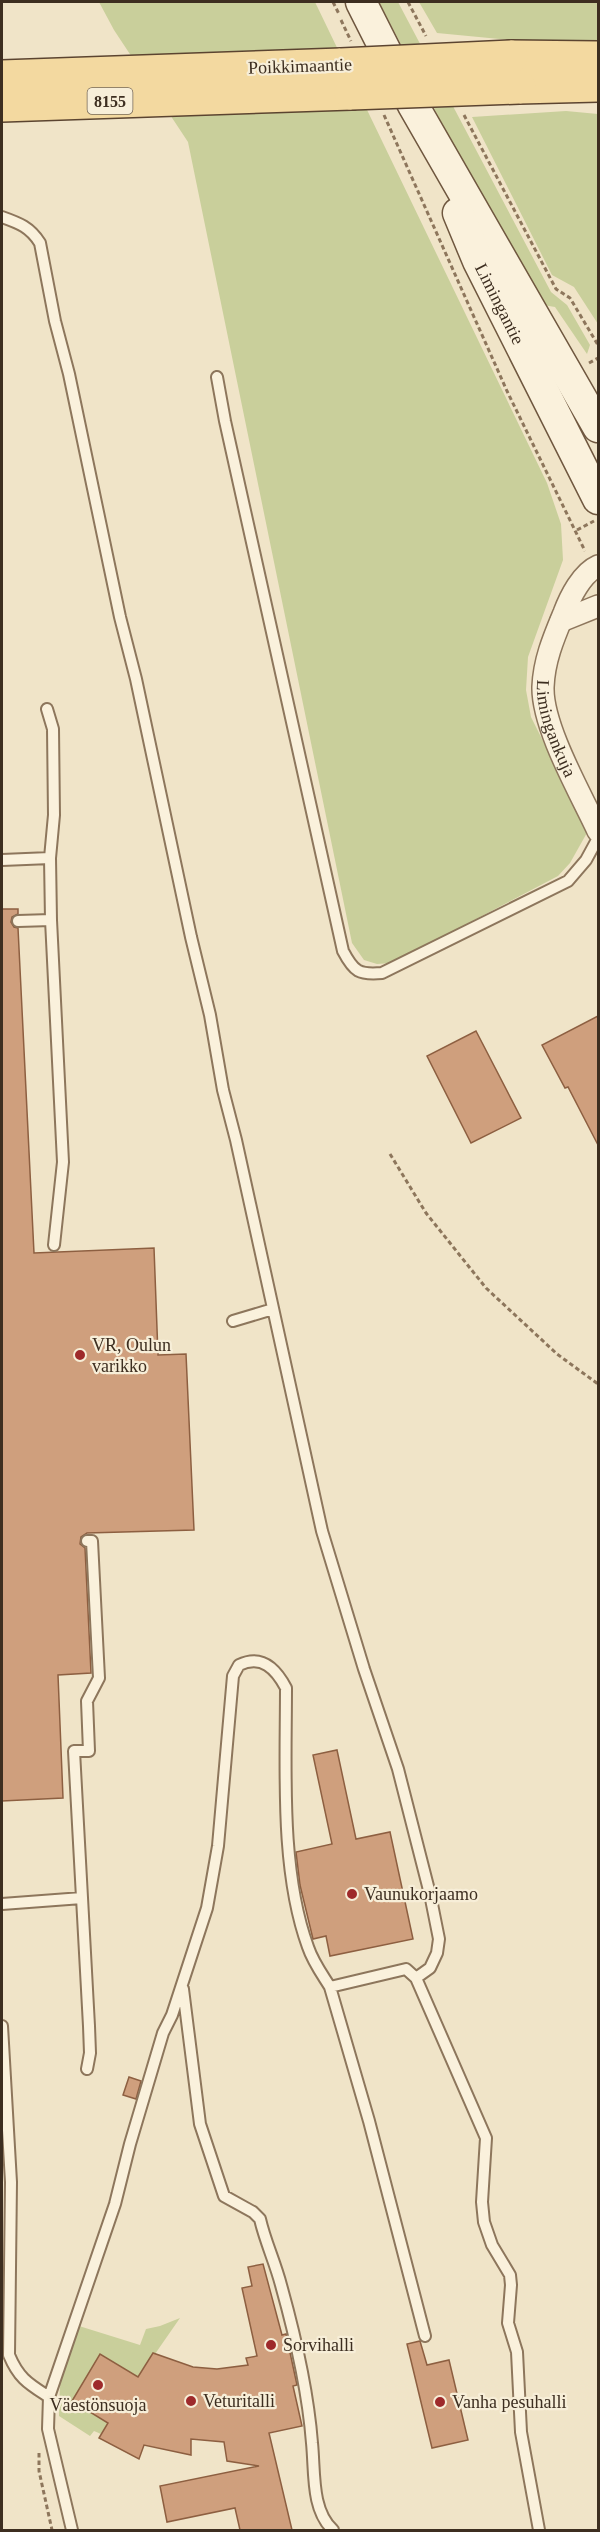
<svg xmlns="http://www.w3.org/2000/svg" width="600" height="2532" font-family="Georgia,serif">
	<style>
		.green { fill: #c9cf9b }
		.building { fill: #cf9f7d; stroke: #8d5f41; stroke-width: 1.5 }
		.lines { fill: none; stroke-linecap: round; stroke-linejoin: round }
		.lane-casing { stroke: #8d765c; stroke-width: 14 }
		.street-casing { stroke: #8d765c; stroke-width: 24 }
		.secondary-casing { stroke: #6f573f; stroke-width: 33 }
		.primary-casing { stroke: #5b4430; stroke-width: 36 }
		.path { stroke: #8d765c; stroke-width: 3; stroke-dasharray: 4.5 3; stroke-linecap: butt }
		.lane { stroke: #faf1dc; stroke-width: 10 }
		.street { stroke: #faf1dc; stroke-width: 21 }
		.secondary { stroke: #faf1dc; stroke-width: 30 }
		.primary { stroke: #f3d9a0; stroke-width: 33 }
		.primary-bridge-casing { stroke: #5b4430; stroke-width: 36; stroke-linecap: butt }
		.primary-bridge { stroke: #f3d9a0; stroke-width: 33 }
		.poi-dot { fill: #9e2a2b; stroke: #f7eed8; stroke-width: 2 }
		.labels { text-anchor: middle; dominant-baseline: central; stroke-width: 4.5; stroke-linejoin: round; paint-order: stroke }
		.shield { fill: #f7eed8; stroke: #756857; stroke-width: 1.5 }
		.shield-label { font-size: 16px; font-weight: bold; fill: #3d2e20 }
		.street-label { font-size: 18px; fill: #3d2e20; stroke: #f7eed8 }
		.poi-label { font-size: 18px; fill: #3d2e20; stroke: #f7eed8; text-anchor: start }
	</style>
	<rect width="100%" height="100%" fill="#f0e4c8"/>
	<path class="green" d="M99 2H315L547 483 561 524 563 560 528 657 526 690 531 717 588 831 570 863 558 876 392 963 377 964 364 960 352 943 188 142 114 30Z
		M379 2H398L551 292 567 305 590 345 587 354 555 307 543 305 531 295Z
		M419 2H598V44L542 43 437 33Z
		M566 111 598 114V324L574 287 552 275 472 117Z
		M180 2318 155 2354 153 2353 101 2434 94 2431 90 2436 59 2416 60 2383 79 2326 140 2345 146 2329 160 2326Z"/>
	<path class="building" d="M2 909H18V914L12 917 11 922 14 927 18 928 34 1253 154 1248 158 1355 186 1354 194 1530 87 1533 81 1537 80 1544 85 1548 91 1673 58 1675 63 1798 2 1801Z
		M598 1016V1145L568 1087 565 1088 542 1045Z
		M476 1031 521 1118 471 1143 427 1056Z
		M337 1750 356 1839 390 1832 413 1939 330 1956 326 1936 313 1939 300 1885 296 1852 332 1844 313 1755Z
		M129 2077 141 2081 136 2099 123 2095Z
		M263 2264 282 2335 286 2334 297 2385 293 2386 302 2426 269 2433 292 2530H240L235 2508 167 2522 160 2486 259 2466 227 2461 224 2442 191 2439V2455L144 2445 139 2459 99 2438 108 2423 72 2401 100 2354 138 2377 153 2353 193 2367 217 2369 248 2365 246 2358 257 2356 242 2288 252 2286 248 2267Z
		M420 2341 427 2365 449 2360 468 2440 432 2448 407 2344Z"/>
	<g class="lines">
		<g class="lane-casing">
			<path id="lane" d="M2 217C19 223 30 227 40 243L55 321 69 374 120 617 136 679 191 937 210 1015 223 1090 236 1140 322 1531 364 1669 398 1769 430 1894 439 1939 437 1953 430 1968 416 1978
				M217 377 225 421 343 951C354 972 359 975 382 973L568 881 586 860 598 838
				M47 709 53 729 54 815 50 858 51 920 63 1162 54 1245
				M2 860 50 858
				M18 921 51 920
				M233 1321 273 1309
				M2 1904 82 1898
				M330 1987 369 2121 425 2336
				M183 1989 200 2124 224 2196 253 2212 260 2219C265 2241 275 2262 281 2285 295 2335 308 2391 312 2443 315 2472 311 2510 333 2530
				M2 2026 11 2182 9 2355C19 2379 29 2384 49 2397
				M87 2069 90 2053 89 2026 74 1751H89L87 1701 99 1678 92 1541H87
				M72 2530 48 2429 49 2397 115 2204 130 2144 163 2033 172 2015 207 1908 218 1846 233 1676 239 1665C262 1654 276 1669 286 1688 286 1769 280 1871 308 1947 313 1962 322 1974 330 1987L406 1969 416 1978 486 2138 482 2202 484 2222 492 2245 510 2275 511 2285 508 2323 517 2352 521 2432 539 2530"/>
		</g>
		<g class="street-casing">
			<g id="street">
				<path id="s1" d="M598 566C582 573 570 597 564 613 554 637 544 660 543 687 542 727 581 794 598 831"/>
				<path d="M561 621 598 606"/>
			</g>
		</g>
		<g class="secondary-casing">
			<g id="secondary">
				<path d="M361 2 413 105 598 427"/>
				<path id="s2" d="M458 213 478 261 598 499"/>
			</g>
		</g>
		<g class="primary-casing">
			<path id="primary" d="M511 57 598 58
				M2 77 341 65
				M519 87 598 85
				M2 105 351 93"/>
		</g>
		<path class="path" d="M333 2 339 14
			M408 2 426 36
			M341 20 351 41
			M384 115 507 391 585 551
			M464 115 556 289 570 298 598 345
			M589 363 598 358
			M577 530 594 521
			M390 1154 426 1213 486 1288 557 1354 598 1384
			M39 2453V2471L52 2530"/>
		<use href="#lane" class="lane"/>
		<use href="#street" class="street"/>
		<use href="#secondary" class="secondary"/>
		<use href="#primary" class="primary"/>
		<g class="primary-bridge-casing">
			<path id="primary-bridge" d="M341 65 511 57
				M351 93 519 87"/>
		</g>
		<use href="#primary-bridge" class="primary-bridge"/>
	</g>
	<g class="poi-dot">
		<circle cx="80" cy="1355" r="6"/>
		<circle cx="352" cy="1894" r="6"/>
		<circle cx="271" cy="2345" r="6"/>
		<circle cx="98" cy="2385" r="6"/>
		<circle cx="191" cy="2401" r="6"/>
		<circle cx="440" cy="2402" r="6"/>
	</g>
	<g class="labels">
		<rect class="shield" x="87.5" y="88" width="45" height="26" rx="4.5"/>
		<g class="shield-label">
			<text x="110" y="101">8155</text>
		</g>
		<g class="street-label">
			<text transform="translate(300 66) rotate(-2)">Poikkimaantie</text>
			<text stroke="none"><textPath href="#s2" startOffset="100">Limingantie</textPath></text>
			<text stroke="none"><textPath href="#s1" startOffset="180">Limingankuja</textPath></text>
		</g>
		<g class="poi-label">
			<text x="92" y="1345">VR, Oulun<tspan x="92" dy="21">varikko</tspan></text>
			<text x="364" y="1894">Vaunukorjaamo</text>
			<text x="283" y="2345">Sorvihalli</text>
			<text x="203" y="2401">Veturitalli</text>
			<text x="452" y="2402">Vanha pesuhalli</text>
			<text x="98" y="2405" text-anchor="middle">Väestönsuoja</text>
		</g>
	</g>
	<rect width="600" height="2532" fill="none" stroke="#3d2e20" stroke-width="6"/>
</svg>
